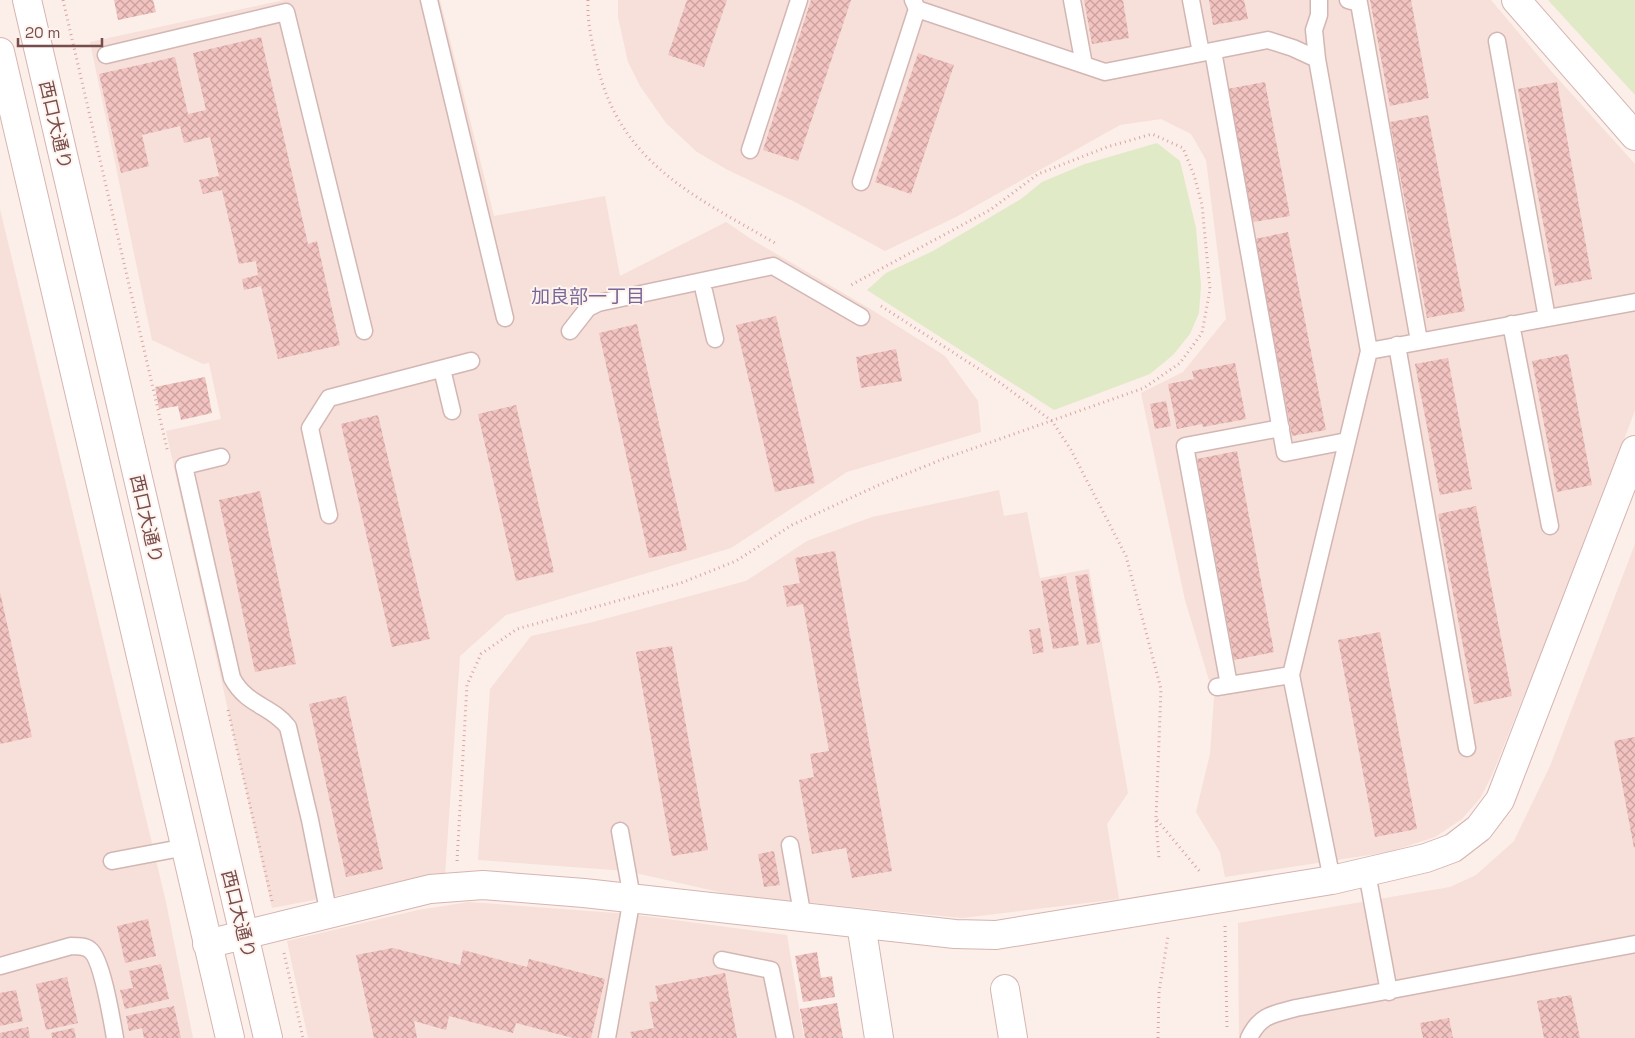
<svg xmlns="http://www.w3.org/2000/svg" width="1635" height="1038" font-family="'Space Grotesk','Noto Sans JP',sans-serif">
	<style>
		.residential { fill: #f6e0d9 }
		.green { fill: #e1eac6 }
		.building { fill: url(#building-cross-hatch) }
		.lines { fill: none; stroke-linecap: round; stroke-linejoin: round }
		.lane-casing { stroke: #d3b6b3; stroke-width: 19 }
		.street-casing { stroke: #d3b6b3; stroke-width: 30 }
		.secondary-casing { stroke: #d6b4b0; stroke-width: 30 }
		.path { stroke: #d7a5a2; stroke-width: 3; stroke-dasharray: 1 4; stroke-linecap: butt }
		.lane { stroke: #fff; stroke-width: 16 }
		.street { stroke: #fff; stroke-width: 28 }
		.secondary { stroke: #fff; stroke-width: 28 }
		.labels { text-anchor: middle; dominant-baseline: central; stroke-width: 4; stroke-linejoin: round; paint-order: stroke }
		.street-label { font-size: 18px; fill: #764d4c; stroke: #fff3ee }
		.neighbourhood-label { font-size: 19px; fill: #786899; stroke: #fff3ee }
	</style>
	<defs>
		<pattern id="building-cross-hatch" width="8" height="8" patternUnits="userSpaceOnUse" patternTransform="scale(1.25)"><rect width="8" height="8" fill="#f2c3c0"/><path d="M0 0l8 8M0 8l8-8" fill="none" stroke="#c9a19e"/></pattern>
	</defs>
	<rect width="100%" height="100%" fill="#fceee8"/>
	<path class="residential" d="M284 0H440L494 216 605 196 620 276 726 222 751 239 872 310 945 356 978 401 981 432 847 472 731 548 506 615 460 656 445 875 272 908 166 431 221 419 209 363 203 364 152 340 90 42Z
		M618 0H1491L1551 71 1635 164V410L1593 524 1492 775 1481 797 1462 819 1435 837 1389 852 1225 877 1220 852 1196 812 1210 754 1214 697 1185 600 1141 393 1183 372 1226 319 1206 160 1191 134 1161 119 1120 125 956 217 885 251 797 203 726 169 697 152 666 123 640 86 628 62 618 17Z
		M0 209 166 902 193 1038H0Z
		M999 490 1004 516 1027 512 1040 578 1089 569 1128 793 1107 824 1119 899 962 918 732 895 627 871 478 860 490 689 531 636 593 622 746 581 807 541 872 517Z
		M1635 544V1038H1239L1238 923 1450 887 1476 875 1514 841 1550 766Z
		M469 902 629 914 787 935 804 1038H308L287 941 418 910Z"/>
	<path class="green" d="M1548 0H1635V95Z
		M1157 143 1180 161 1196 228 1201 285 1199 313 1190 334 1173 355 1150 374 1054 410 867 290 886 273 933 251 1021 199 1042 182 1085 164Z"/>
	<path class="building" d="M114 0H153L156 12 118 20Z
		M687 0H727L704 67 668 55Z
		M811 0H851L798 161 763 150Z
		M1084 0H1123L1129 38 1092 44Z
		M1209 0H1244L1248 19 1213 25Z
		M1370 0H1411L1429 98 1390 106Z
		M261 37 308 244 317 241 340 345 278 359 261 286 244 290 242 279 258 275 256 261 239 264 222 190 203 194 199 180 219 176 210 137 184 143 180 126 142 135 149 166 121 173 99 74 175 57 188 114 206 110 193 53Z
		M918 53 954 65 911 194 875 182Z
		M1265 82 1290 216 1253 222 1227 89Z
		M1557 82 1592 279 1555 286 1518 89Z
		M1428 115 1465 311 1427 318 1390 122Z
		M1288 232 1326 430 1292 436 1255 239Z
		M776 316 815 483 775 492 736 325Z
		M637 324 687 550 649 558 599 333Z
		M896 349 902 381 861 388 856 357Z
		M1568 354 1592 485 1557 492 1532 361Z
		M1448 358 1472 489 1440 495 1415 364Z
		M1235 363 1246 419 1203 427 1202 424 1177 429 1168 384 1194 379 1192 371Z
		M205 377 212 413 181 420 178 406 159 409 155 387Z
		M1166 401 1171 426 1155 429 1150 404Z
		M516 405 554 572 516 581 478 414Z
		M378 415 430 639 392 647 341 424Z
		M1237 451 1274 652 1234 660 1197 459Z
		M260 491 296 664 255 672 219 500Z
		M1476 506 1512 696 1474 704 1438 514Z
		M835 551 892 871 852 878 846 848 812 854 799 780 814 777 810 754 829 751 803 604 787 607 783 586 800 583 795 558Z
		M1088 574 1100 642 1087 645 1075 576Z
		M1066 576 1079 645 1053 649 1041 581Z
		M0 592 32 737 0 744Z
		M1040 628 1044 652 1033 654 1029 630Z
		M1380 632 1417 829 1375 837 1338 640Z
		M672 646 708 850 672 856 636 652Z
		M346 696 383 869 346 877 309 704Z
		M1635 737V847L1634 848 1614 741Z
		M774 851 780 885 764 887 758 854Z
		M148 919 156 956 125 963 117 926Z
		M393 948 460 965 463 950 527 967 529 959 605 979 591 1038H573L516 1023 513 1033 449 1016 446 1030 414 1021 417 1038H374L356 955Z
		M817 952 821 978 832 976 835 997 803 1002 795 956Z
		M161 964 169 999 125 1009 120 990 133 988 129 971Z
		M725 973 737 1038H632L630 1032 654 1028 649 1002 658 1001 655 986Z
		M67 977 78 1023 46 1030 36 984Z
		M16 990 23 1021 0 1026V993Z
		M1571 995 1580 1038H1544L1537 1001Z
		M837 1003 843 1038H805L800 1009Z
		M174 1006 181 1038H144L142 1028 129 1031 126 1016Z
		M1449 1018 1453 1038H1423L1420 1023Z
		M28 1027 30 1038H0V1033Z
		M74 1028 76 1038H52L51 1033Z"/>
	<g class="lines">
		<g class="lane-casing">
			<path id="lane" d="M429 0 505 318
				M913 0 917 9 1105 72 1268 40 1293 48 1317 59 1369 351 1291 675 1332 880
				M1072 0 1084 65
				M1191 0 1201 53
				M1348 0 1359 3 1419 341
				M1497 41 1547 318
				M1213 51 1285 453 1347 441
				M106 55 286 12 364 331
				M1317 59 1314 30 1319 15V0
				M750 150 799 0
				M861 182 917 9
				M704 291 715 339
				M1511 324 1550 526
				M570 331 588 308 598 303 773 266 861 317
				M1397 345 1467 748
				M1369 351 1635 302
				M442 369 452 411
				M221 457 184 466 232 678C247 706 271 705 288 727L310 820 329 915
				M329 515 310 428 329 398 471 361
				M1229 685 1185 446 1281 428
				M1217 687 1291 675
				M790 845 803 918
				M112 861 186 847
				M1367 873 1389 992
				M722 960 771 970 785 1038
				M0 966 71 946C78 946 85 946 90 950 102 959 112 1021 115 1038
				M607 1038 632 898 620 831
				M1249 1038C1260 1015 1273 1014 1296 1008L1635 944"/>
		</g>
		<g class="street-casing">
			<path id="street" d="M1516 0 1635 136
				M861 924 879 1038
				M1005 989 1013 1038"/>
		</g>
		<g class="secondary-casing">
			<path id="secondary" d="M27 0 268 1038
				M0 52 230 1038
				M207 944 430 889 483 885 584 893 955 934 996 935 1332 880 1426 858 1453 848 1479 828 1500 800 1635 450"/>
		</g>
		<path class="path" d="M63 0 168 453
			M588 0C587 22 592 43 597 64 620 163 694 196 775 243
			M881 306 999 382 1052 421 1071 450 1126 556 1161 689 1156 819 1159 859
			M228 710 272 901
			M1157 820 1201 873
			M457 861 467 685 481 654 517 629 681 583 736 561 792 525 881 484 943 459 1144 388 1180 363 1202 333 1210 289 1202 205 1194 175 1183 148 1152 134 1107 147 1038 174 990 210 851 285
			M1225 926 1227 1030
			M284 953 303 1038
			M1158 1038 1159 992 1168 936"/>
		<use href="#lane" class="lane"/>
		<use href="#street" class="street"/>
		<use href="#secondary" class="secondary"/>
	</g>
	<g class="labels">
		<g class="street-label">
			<text transform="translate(56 125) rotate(77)">西口大通り</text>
			<text transform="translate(147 519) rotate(77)">西口大通り</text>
			<text transform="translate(239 914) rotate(76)">西口大通り</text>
		</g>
		<g class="neighbourhood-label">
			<text x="588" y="296">加良部一丁目</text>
		</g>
	</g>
	<path d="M18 38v8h84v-8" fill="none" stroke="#764d4c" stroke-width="2.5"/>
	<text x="25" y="38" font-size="15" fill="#764d4c" stroke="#fff3ee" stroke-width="4" paint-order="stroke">20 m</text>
</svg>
